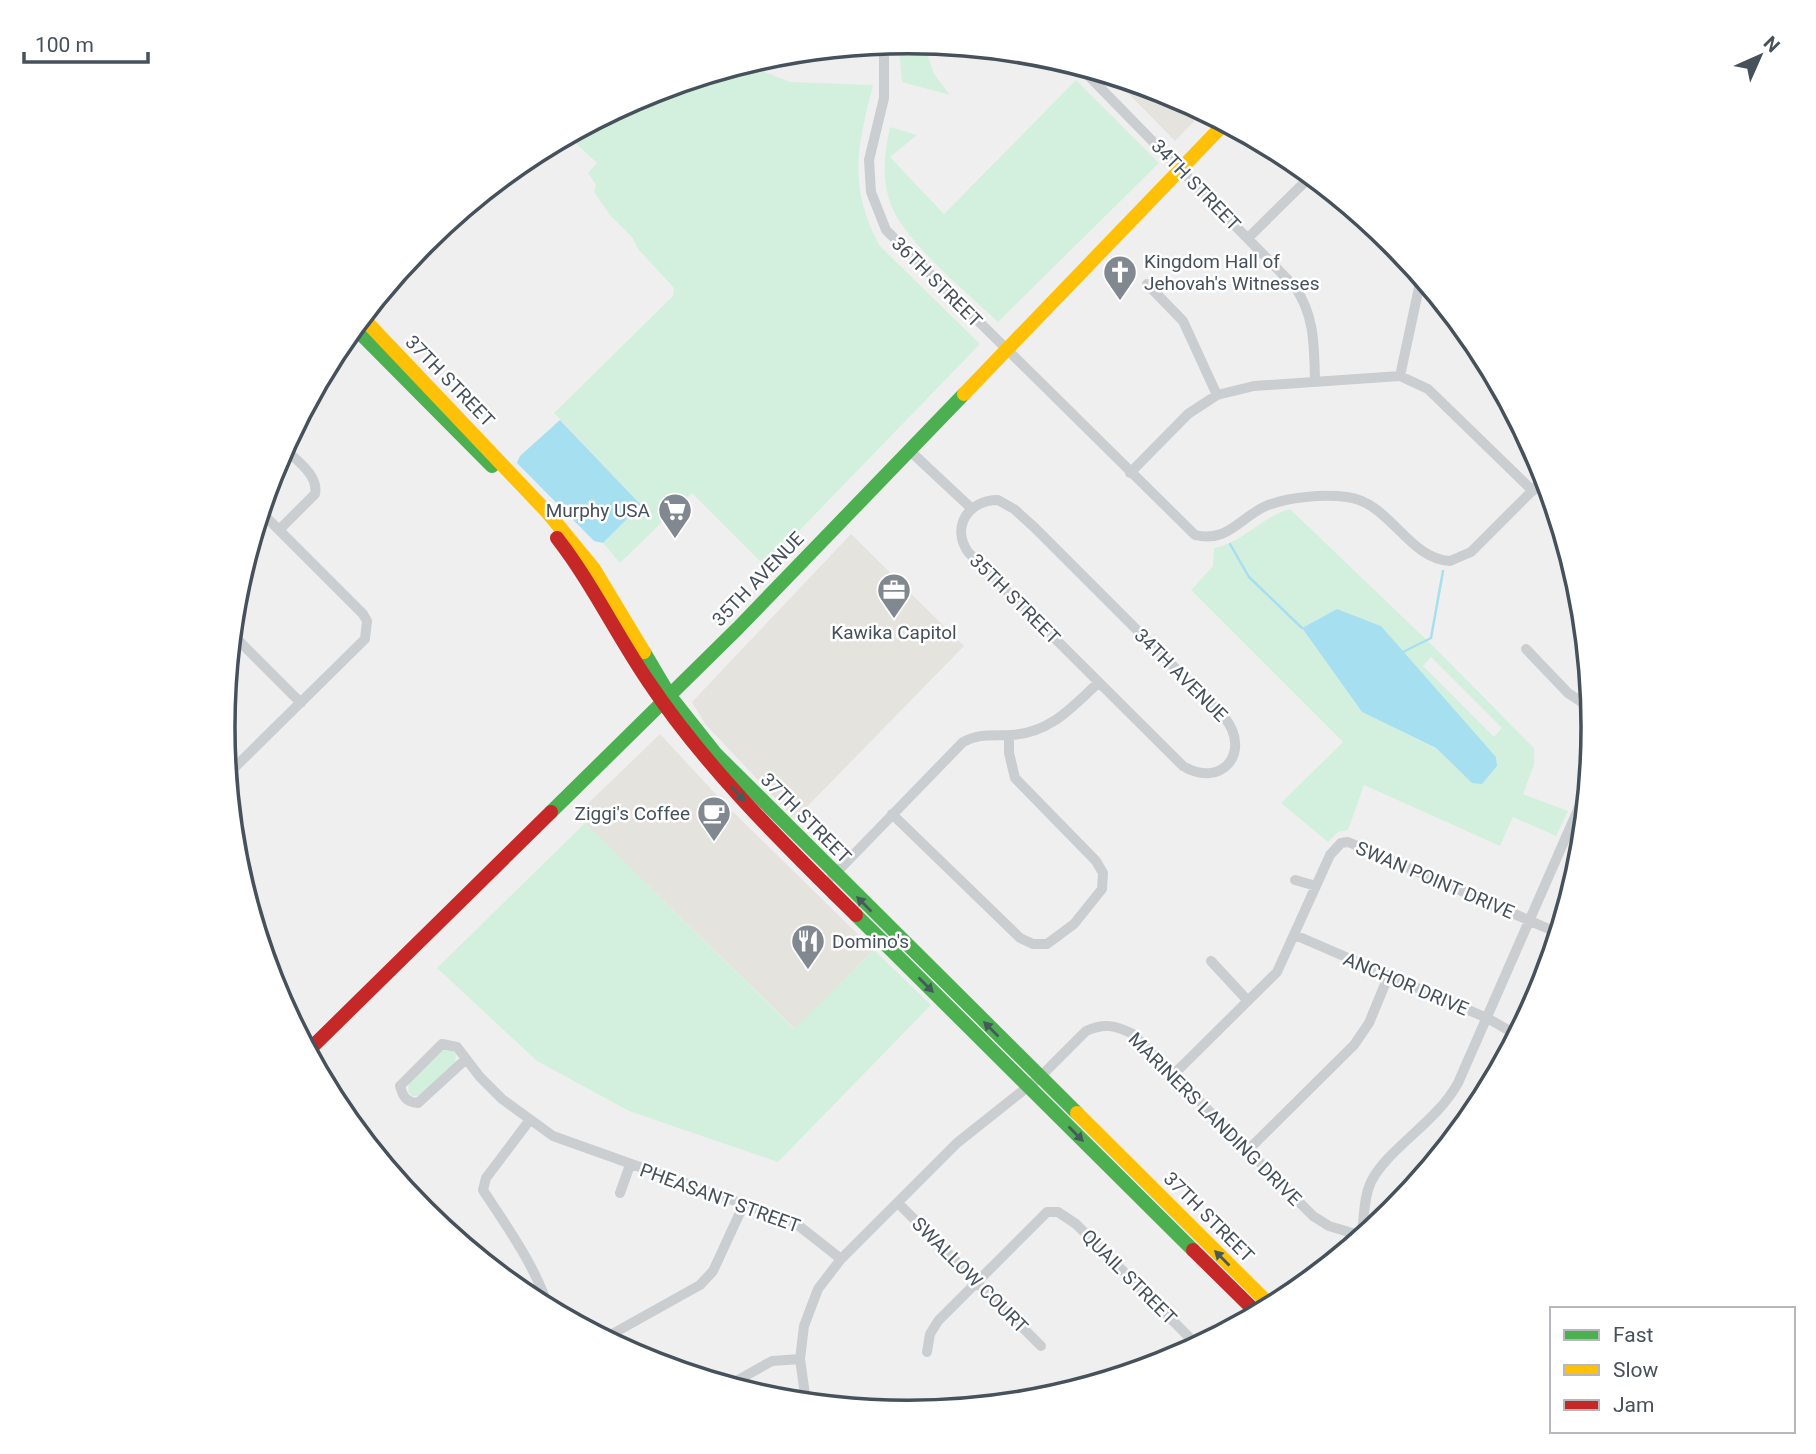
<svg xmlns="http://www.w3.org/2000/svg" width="1816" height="1454" font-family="Roboto,sans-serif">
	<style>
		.commercial { fill: #e5e3dd }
		.green { fill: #d3f0de; fill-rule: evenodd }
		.water { fill: #a6dfef }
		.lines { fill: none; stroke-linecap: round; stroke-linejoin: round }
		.stream { stroke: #a6dfef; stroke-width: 2.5 }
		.street { stroke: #cbced0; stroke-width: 10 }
		.fast { stroke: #4caf50; stroke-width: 14 }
		.slow { stroke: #ffc107; stroke-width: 14 }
		.jam { stroke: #c62828; stroke-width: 14 }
		.oneway { fill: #475a5b }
		.labels { text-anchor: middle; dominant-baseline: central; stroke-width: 5; stroke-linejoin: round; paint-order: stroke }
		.street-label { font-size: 19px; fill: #46515c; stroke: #fff }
		.poi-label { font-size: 19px; fill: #46515c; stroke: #fff; text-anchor: start }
		.rim { fill: none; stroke: #46515c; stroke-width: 3.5 }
	</style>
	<rect width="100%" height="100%" fill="#f0efef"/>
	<path class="commercial" d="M1139 85 1171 94 1203 112 1175 141 1129 94Z
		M851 534 964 646 795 819 705 724 692 702Z
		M660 734 724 803 874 950 795 1029 576 815Z"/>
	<path class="green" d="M903 43 924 44 934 74 950 95 902 82 899 49Z
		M745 64 790 82 873 85C857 149 848 184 879 245L980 344 765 566 692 493 620 563 603 543 641 505 554 413 673 296 674 288 638 249 632 237 610 215 594 192 596 185 588 173 597 163 568 136 646 94Z
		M1076 80 1159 163 998 322C969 294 906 243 892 207 881 181 884 153 890 127L917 135 890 157 944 214Z
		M1290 509 1436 649 1534 748V765L1523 794 1568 811 1556 836 1513 817 1500 846 1364 785 1348 830 1338 832 1328 842 1281 803 1343 742 1191 590 1213 566 1214 548C1243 543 1261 517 1290 509ZM1337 609 1381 626 1496 757 1497 766 1472 783 1437 749 1362 712 1302 628ZM1431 657 1502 728 1494 737 1423 666Z
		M585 823 794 1029 874 950 931 1005 778 1162 629 1111 537 1061 437 968Z
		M449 1048 456 1054 455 1063 420 1096H412L408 1092 409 1083 443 1050Z"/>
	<path class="water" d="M560 420 641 505 603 543 594 541 517 463 520 456Z
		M1337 609 1381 626 1496 757 1497 766 1482 784 1472 783 1436 748 1362 712 1302 628Z"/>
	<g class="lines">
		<path class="stream" d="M1230 544 1249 577 1302 628
			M1403 652 1431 638 1443 571"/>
		<path class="street" d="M884 44V98L869 160 871 192 886 230 1195 535C1228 543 1239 518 1266 506 1288 497 1323 494 1347 497 1390 502 1408 559 1450 561L1471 552 1545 478
			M1079 66 1295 287C1315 316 1314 347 1315 380
			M1248 238 1311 176
			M1147 284 1183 321 1217 395
			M1400 376 1421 278
			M909 450 971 508
			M1130 473 1188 414 1217 395 1254 386 1400 376 1428 389 1533 491
			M998 500 1014 509 1035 528 1225 718C1252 753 1221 789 1183 766L968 552C951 527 968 500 998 500Z
			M279 530 315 494C319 475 296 460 284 448
			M232 634 301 703
			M1526 649 1568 693 1591 708
			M228 774 365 639 367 621 363 614 261 512
			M892 814 1020 938 1033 944H1047L1074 924 1102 889 1103 873 1096 861 1015 778 1009 753V736
			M832 877 963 742C979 733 993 736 1011 735 1050 733 1071 708 1098 683
			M1295 880 1316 886
			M1295 935 1487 1018 1517 1035
			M1211 961 1248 1001
			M466 1059 418 1103C406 1102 403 1097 400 1086L442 1044 457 1047 480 1077 502 1099 553 1136 794 1222 841 1259
			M1173 1075 1277 972 1330 855 1341 843 1348 842 1365 849 1558 933
			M529 1121 486 1178 483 1190C507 1227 535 1265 548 1307
			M1247 1151 1354 1045 1369 1023 1388 977
			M620 1193 630 1165
			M898 1203 1041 1346
			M1361 1236C1365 1218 1363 1198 1371 1182 1387 1149 1437 1122 1458 1083L1587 789
			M605 1338 700 1285 713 1271 744 1204
			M927 1352 930 1334 938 1321 1047 1212H1058L1076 1224 1197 1345
			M1184 1352 1194 1342
			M729 1385 772 1361 800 1359
			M806 1402 800 1359 804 1326 818 1289 841 1259 957 1143 1040 1077 1086 1031C1104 1023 1115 1025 1133 1034L1313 1216 1329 1226 1362 1236"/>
		<path class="fast" d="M354 327 492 466
			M644 652 670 696 716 754 1077 1113
			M551 812 738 628 964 394
			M856 915 1193 1250"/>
		<path class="slow" d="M362 317 548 513 594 569 644 652
			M964 394 1225 123
			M1077 1113 1271 1306"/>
		<path class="jam" d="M557 538C592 583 616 634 648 681 706 768 782 842 856 915
			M308 1051 551 812
			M1193 1250 1257 1313"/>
	</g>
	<defs><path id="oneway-solid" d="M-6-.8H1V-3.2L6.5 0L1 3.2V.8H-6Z" transform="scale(1.75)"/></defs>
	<g class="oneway">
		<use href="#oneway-solid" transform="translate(738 794) rotate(47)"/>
		<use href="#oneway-solid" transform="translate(864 904) rotate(-135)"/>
		<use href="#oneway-solid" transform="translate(926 985) rotate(45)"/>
		<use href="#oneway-solid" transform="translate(991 1029) rotate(-135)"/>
		<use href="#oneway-solid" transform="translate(1076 1134) rotate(45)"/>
		<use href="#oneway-solid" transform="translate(1222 1258) rotate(-135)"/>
	</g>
	<defs>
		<g id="church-pin" transform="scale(1.75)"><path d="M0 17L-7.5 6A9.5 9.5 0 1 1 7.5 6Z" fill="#82888f" stroke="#fff"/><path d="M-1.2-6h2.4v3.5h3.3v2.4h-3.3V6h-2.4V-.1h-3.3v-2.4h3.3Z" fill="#fff"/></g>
		<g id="supermarket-pin" transform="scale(1.75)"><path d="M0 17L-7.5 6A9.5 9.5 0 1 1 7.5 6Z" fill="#82888f" stroke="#fff"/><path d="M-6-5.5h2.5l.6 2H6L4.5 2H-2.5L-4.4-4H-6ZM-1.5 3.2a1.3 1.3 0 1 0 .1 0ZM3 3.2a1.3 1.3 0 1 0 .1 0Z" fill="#fff"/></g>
		<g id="office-pin" transform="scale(1.75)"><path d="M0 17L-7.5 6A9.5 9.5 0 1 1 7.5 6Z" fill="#82888f" stroke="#fff"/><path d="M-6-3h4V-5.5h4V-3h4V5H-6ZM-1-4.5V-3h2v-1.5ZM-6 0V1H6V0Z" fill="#fff"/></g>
		<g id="cafe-pin" transform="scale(1.75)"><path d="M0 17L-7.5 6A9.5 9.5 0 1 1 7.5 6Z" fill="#82888f" stroke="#fff"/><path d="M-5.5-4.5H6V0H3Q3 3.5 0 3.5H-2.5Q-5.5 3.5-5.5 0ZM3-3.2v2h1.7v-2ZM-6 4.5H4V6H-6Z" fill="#fff"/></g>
		<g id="restaurant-pin" transform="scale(1.75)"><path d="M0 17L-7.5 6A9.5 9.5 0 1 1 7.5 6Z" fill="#82888f" stroke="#fff"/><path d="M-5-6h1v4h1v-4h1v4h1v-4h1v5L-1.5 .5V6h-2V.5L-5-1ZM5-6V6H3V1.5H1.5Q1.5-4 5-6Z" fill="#fff"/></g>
	</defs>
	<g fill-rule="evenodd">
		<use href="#church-pin" x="1120" y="272"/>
		<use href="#supermarket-pin" x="675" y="510"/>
		<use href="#office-pin" x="894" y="590"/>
		<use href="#cafe-pin" x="714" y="813"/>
		<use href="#restaurant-pin" x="808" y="941"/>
	</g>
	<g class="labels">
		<g class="street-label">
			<text transform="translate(1196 185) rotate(46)">34TH STREET</text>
			<text transform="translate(937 282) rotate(45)">36TH STREET</text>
			<text transform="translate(450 381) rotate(46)">37TH STREET</text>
			<text transform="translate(758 579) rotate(-46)">35TH AVENUE</text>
			<text transform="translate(1015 599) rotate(45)">35TH STREET</text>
			<text transform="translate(1181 675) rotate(45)">34TH AVENUE</text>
			<text transform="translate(806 818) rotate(45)">37TH STREET</text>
			<text transform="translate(1435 880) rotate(23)">SWAN POINT DRIVE</text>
			<text transform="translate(1406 984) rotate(23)">ANCHOR DRIVE</text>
			<text transform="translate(1215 1119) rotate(45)">MARINERS LANDING DRIVE</text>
			<text transform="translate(720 1198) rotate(20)">PHEASANT STREET</text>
			<text transform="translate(1209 1217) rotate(45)">37TH STREET</text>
			<text transform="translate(970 1275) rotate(45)">SWALLOW COURT</text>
			<text transform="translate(1129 1277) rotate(45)">QUAIL STREET</text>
		</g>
		<g class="poi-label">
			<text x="1144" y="261">Kingdom Hall of<tspan x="1144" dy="22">Jehovah's Witnesses</tspan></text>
			<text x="650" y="510" text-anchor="end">Murphy USA</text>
			<text x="894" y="632" text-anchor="middle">Kawika Capitol</text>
			<text x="690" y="813" text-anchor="end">Ziggi's Coffee</text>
			<text x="832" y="941">Domino's</text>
		</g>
	</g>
	<path d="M0 0H1816V1454H0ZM235 727a673 673 0 1 1 1346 0a673 673 0 1 1-1346 0Z" fill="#fff" fill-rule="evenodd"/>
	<path class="rim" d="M235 727a673 673 0 1 1 1346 0a673 673 0 1 1-1346 0Z"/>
	<rect x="1550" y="1307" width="245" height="126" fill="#ffffff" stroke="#b5b9be" stroke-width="2"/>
	<rect x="1564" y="1330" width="35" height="10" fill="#4caf50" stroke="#b5b9be" stroke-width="2"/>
	<text x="1613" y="1342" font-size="21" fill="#46515c">Fast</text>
	<rect x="1564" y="1365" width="35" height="10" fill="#ffc107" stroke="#b5b9be" stroke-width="2"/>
	<text x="1613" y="1377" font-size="21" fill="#46515c">Slow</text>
	<rect x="1564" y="1400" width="35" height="10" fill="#c62828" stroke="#b5b9be" stroke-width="2"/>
	<text x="1613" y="1412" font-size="21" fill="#46515c">Jam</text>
	<g transform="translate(1760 56) rotate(45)" stroke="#ffffff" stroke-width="5" paint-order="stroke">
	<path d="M0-5L12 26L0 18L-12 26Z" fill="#46515c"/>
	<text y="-10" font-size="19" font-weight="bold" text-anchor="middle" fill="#46515c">N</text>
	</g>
	<path d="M24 52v10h124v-10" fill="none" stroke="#46515c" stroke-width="3.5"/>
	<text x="35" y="52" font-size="21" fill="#46515c" stroke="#ffffff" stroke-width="5" paint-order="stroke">100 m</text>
</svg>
